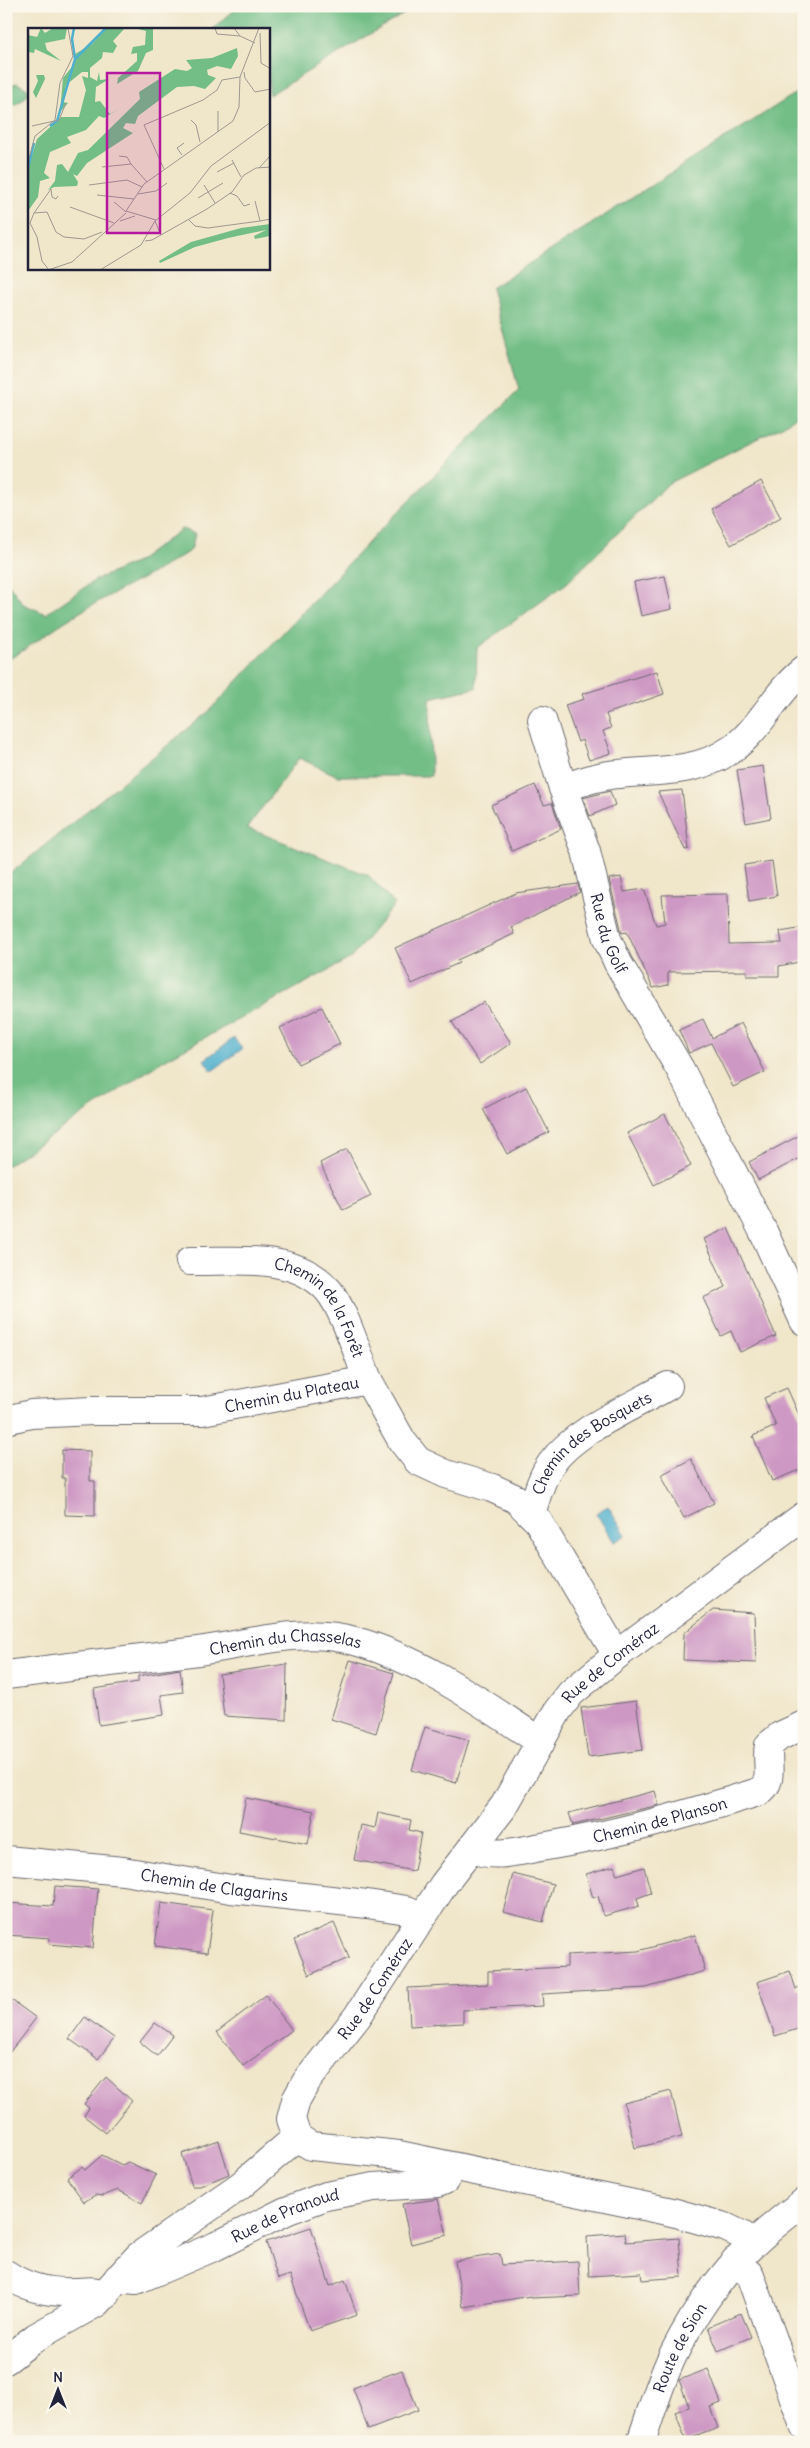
<svg xmlns="http://www.w3.org/2000/svg" width="810" height="2448" font-family="Delius,sans-serif">
	<style>
		.forest { fill: #72be86; stroke: #4a7060 }
		.water { fill: #4fb0cd; stroke: #386984 }
		.building { fill: #ce98c4 }
		.lines { fill: none; stroke-linecap: round; stroke-linejoin: round }
		.minor-casing { stroke: #6a676d; stroke-width: 30 }
		.minor { stroke: #fff; stroke-width: 28 }
		.labels { text-anchor: middle; dominant-baseline: central; stroke-width: 4.5; stroke-linejoin: round; paint-order: stroke }
		.street-label { font-size: 16px; fill: #22223b; stroke: #fbf7ec }
		.inset-river { fill: none; stroke: #4fb0cd; stroke-width: 2.5 }
		.inset-road { fill: none; stroke: #9e9891; stroke-width: 1 }
		.view { fill: #b5179e; fill-opacity: 0.15; stroke: #b5179e; stroke-width: 2.5 }
		.inset-edge { fill: none; stroke: #22223b; stroke-width: 2.5 }
	</style>
	<rect width="100%" height="100%" fill="#fbf7ec"/>
	<filter id="ink" filterUnits="userSpaceOnUse"><feTurbulence type="fractalNoise" baseFrequency=".02" numOctaves="2"/><feDisplacementMap in="SourceGraphic" scale="10" xChannelSelector="R" yChannelSelector="G"/><feConvolveMatrix kernelMatrix="1 2 1 2 8 2 1 2 1" color-interpolation-filters="sRGB"/></filter>
	<filter id="wash" filterUnits="userSpaceOnUse"><feTurbulence type="fractalNoise" baseFrequency=".0096" numOctaves="4" result="noise"/><feDisplacementMap in="SourceGraphic" scale="20" xChannelSelector="R" yChannelSelector="G"/><feGaussianBlur stdDeviation="1.12" result="paint"/><feColorMatrix in="noise" values="0 0 0 0 0 0 0 0 0 0 0 0 0 0 0 0 0 1.4 0 .05"/><feComposite in="paint" operator="in"/></filter>
	<g filter="url(#wash)">
		<rect width="100%" height="100%" fill="#f0e6ca"/>
		<path class="forest" d="M239 6H417L269 95V29H213Z
			M17 83 29 90C26 101 16 104 6 108V86Z
			M804 88V410L784 425 669 483 567 583 477 648 476 688 430 698 431 776H338L299 758 247 828 368 875 395 904 351 958 164 1060 6 1166V877L207 713 384 526 519 390 491 288Z
			M182 529 195 534 191 550C154 575 114 591 77 614 52 628 31 647 6 661V580L23 604 46 614 95 580 137 562Z"/>
		<path class="water" d="M234 1038 242 1049 212 1071 204 1060Z
			M608 1506 626 1535 614 1542 596 1513Z"/>
		<g id="blocks">
			<path class="building" d="M761 481 781 517 731 545 711 509Z
				M665 576 672 609 641 616 634 582Z
				M657 671 664 694 606 714 611 728 603 731 611 753 589 760 582 740 578 742 565 705 584 699 582 694Z
				M763 766 771 818 746 823 737 770Z
				M535 785 544 805 552 803 561 829 512 851 491 805Z
				M682 790 689 849 685 850 658 792Z
				M610 791 615 805 590 816 583 798Z
				M772 861 777 896 749 901 744 865Z
				M621 877 624 892 644 889 656 925 665 923 662 895 728 894 729 944 782 943 780 931 804 927V961L779 966V976H747V971L668 972V985L653 988 627 932 622 933 609 879Z
				M578 884 580 892 511 927 514 934 457 960 459 963 412 984 395 948 516 893Z
				M484 1002 511 1043 480 1064 452 1022Z
				M322 1007 340 1044 298 1064 280 1028Z
				M703 1019 712 1038 741 1023 765 1072 733 1087 711 1043 689 1053 679 1030Z
				M526 1087 549 1132 507 1154 483 1109Z
				M665 1114 691 1166 654 1185 627 1133Z
				M804 1133V1156L758 1180 749 1162Z
				M347 1149 371 1196 343 1210 320 1163Z
				M728 1228 776 1336 740 1352 731 1331 721 1336 703 1298 726 1287 704 1239Z
				M787 1388 804 1426V1468L772 1481 753 1436 776 1426 764 1398Z
				M62 1450 90 1451V1481H95V1516L65 1515V1478H62Z
				M691 1459 714 1503 684 1518 661 1475Z
				M713 1610 754 1613 756 1663 683 1660 684 1633Z
				M350 1660 394 1673 376 1733 331 1719Z
				M287 1664 286 1720 224 1716 219 1674Z
				M180 1669 183 1692 161 1695 164 1715 99 1725 94 1689 138 1682V1676Z
				M636 1701 643 1750 588 1757 581 1708Z
				M425 1727 469 1740 456 1783 412 1770Z
				M655 1791 659 1805 573 1825 569 1813Z
				M246 1798 314 1811 308 1844 239 1831Z
				M378 1813 411 1820 409 1830 421 1833 414 1871 354 1860 361 1825 375 1828Z
				M614 1866 617 1875 644 1867 651 1893 637 1898 639 1906 604 1916 598 1896 593 1898 586 1874Z
				M513 1874 553 1884 543 1922 503 1912Z
				M55 1886 98 1889 93 1948 49 1944 50 1938 6 1935V1903L53 1906Z
				M161 1903 213 1910 207 1953 155 1946Z
				M334 1923 349 1958 309 1975 294 1940Z
				M695 1935 705 1971 646 1988 542 1994 543 2006 463 2010V2023L410 2026 408 1988 488 1984V1971L567 1967V1955L638 1951Z
				M790 1971 796 1989 804 1987V2027L775 2036 757 1982Z
				M266 1995 292 2030 243 2066 217 2032Z
				M6 1996 36 2018 6 2057Z
				M85 2017 114 2038 98 2059 69 2039Z
				M155 2023 173 2035 157 2056 140 2042Z
				M106 2077 132 2101 106 2133 84 2116 89 2108 84 2104Z
				M671 2091 682 2137 635 2148 624 2103Z
				M219 2141 229 2174 200 2186H192L182 2154Z
				M102 2155 122 2165 128 2162 156 2175 142 2203 118 2190 103 2196 95 2195 84 2202 67 2178 82 2167 85 2170Z
				M438 2199 447 2235 411 2244 402 2204Z
				M311 2227 330 2286 345 2280 357 2315 310 2331 290 2275 278 2279 266 2242Z
				M625 2233 626 2242 679 2238 682 2277 642 2280 641 2273 589 2276 587 2236Z
				M500 2254 502 2265 578 2261 580 2296 531 2298V2296L463 2307 455 2261Z
				M741 2313 751 2337 718 2351 708 2327Z
				M708 2369 721 2403 710 2407 718 2428 686 2440 675 2412 689 2407 679 2380Z
				M402 2370 418 2410 368 2429 353 2388Z"/>
		</g>
	</g>
	<g filter="url(#ink)">
		<use href="#blocks" fill-opacity="0" stroke="#6a676d" stroke-width="1"/>
		<g class="lines">
			<g class="minor-casing">
				<g id="minor">
					<path id="s1" d="M804 670C774 693 761 730 729 751 696 773 656 770 619 774 600 775 581 782 563 788L586 851 607 939 618 963 680 1069 763 1231 804 1321"/>
					<path d="M542 720 563 788"/>
					<path id="s2" d="M190 1261C236 1262 294 1252 328 1290 344 1309 358 1355 368 1380"/>
					<path id="s3" d="M6 1420 31 1414 92 1411H202L368 1380 402 1441 418 1461 446 1474 492 1488 516 1499 538 1521 617 1655"/>
					<path id="s4" d="M531 1514C536 1498 541 1478 551 1464 575 1430 632 1407 668 1386"/>
					<path id="s5" d="M6 1675C70 1667 134 1659 198 1651 251 1644 301 1626 355 1641 423 1660 483 1704 541 1742"/>
					<path id="s6" d="M472 1849C496 1859 522 1850 547 1846 619 1834 688 1814 758 1792 776 1782 765 1762 769 1745L780 1736 804 1725"/>
					<path id="s7" d="M6 1860 123 1871 231 1889 367 1904 407 1910 422 1917"/>
					<path id="s8" d="M751 2244 742 2235 725 2227 672 2212 399 2155 311 2146 297 2137 291 2119 296 2100 306 2082 357 2017 444 1884 504 1806 558 1710 571 1693 617 1655 804 1516"/>
					<path d="M735 2261 750 2275 804 2426"/>
					<path d="M6 2274C26 2288 50 2293 74 2292 85 2292 95 2289 105 2295"/>
					<path id="s9" d="M118 2278 136 2280 216 2246 286 2211 326 2196 374 2187 438 2183 445 2180 453 2167"/>
					<path d="M6 2360 36 2337 96 2303 139 2256 240 2186 297 2137"/>
					<path id="s10" d="M641 2442C651 2413 660 2381 674 2353 708 2286 744 2246 804 2202"/>
				</g>
			</g>
			<use href="#minor" class="minor"/>
		</g>
	</g>
	<g class="labels">
		<g class="street-label">
			<text stroke="none"><textPath href="#s1" startOffset="435">Rue du Golf</textPath></text>
			<text stroke="none"><textPath href="#s2" startOffset="152">Chemin de la Forêt</textPath></text>
			<text stroke="none"><textPath href="#s3" startOffset="288">Chemin du Plateau</textPath></text>
			<text stroke="none"><textPath href="#s4" startOffset="98">Chemin des Bosquets</textPath></text>
			<text stroke="none"><textPath href="#s5" startOffset="282">Chemin du Chasselas</textPath></text>
			<text stroke="none"><textPath href="#s8" startOffset="1051">Rue de Coméraz</textPath></text>
			<text stroke="none"><textPath href="#s6" startOffset="192">Chemin de Planson</textPath></text>
			<text stroke="none"><textPath href="#s7" startOffset="210">Chemin de Clagarins</textPath></text>
			<text stroke="none"><textPath href="#s8" startOffset="646">Rue de Coméraz</textPath></text>
			<text stroke="none"><textPath href="#s9" startOffset="181">Rue de Pranoud</textPath></text>
			<text stroke="none"><textPath href="#s10" startOffset="102">Route de Sion</textPath></text>
		</g>
	</g>
	<g transform="translate(28 28)">
		<rect width="242" height="242" fill="#f0e6ca"/>
		<path d="M13 0 17 5 25 0H39L37 11 17 15 19 22 33 33 7 21 6 25 0 24V7L9 9ZM78 0H97L85 13 89 18 85 25 75 24 74 30 62 40V49L69 53 71 44 72 52 81 51 68 59 67 74 72 73 82 86 91 81 76 90 71 88 58 102 39 109 43 115 22 124 16 145 22 150 12 153 10 169 0 183V141L9 111 33 89H51L58 62 54 48 60 50V44H54L38 57 35 74 40 75 32 84 35 50 47 35V26L64 16ZM125 0V22L118 25 110 43 89 56 90 50 109 33V25L103 26 105 19 117 17 118 3 110 1ZM209 20 210 28 203 41 189 38 179 42 180 47 188 50 177 61 166 58 149 59 110 88 107 96 98 95 95 100 105 105 59 135 49 148 45 146 50 154 49 158 26 159 20 162 27 153 29 137 34 136 40 144 50 125 60 122 112 71 111 64 147 41 159 43 164 40 158 32 184 30ZM8 47H16L17 51 8 70 5 64 10 53ZM242 196V208L227 211 226 208 238 202 200 210 167 219 132 235 131 233 163 214 213 200Z" fill="#72be86"/>
		<path class="inset-river" d="M47 31 78 0M22 98 29 93 47 31 44 11 46 0M0 140 6 115"/>
		<path class="inset-road" d="M187 0 189 6 212 8M206 0 212 8 227 15M232 5 233 35 243 41M216 44 217 50 227 64 243 61M190 83V104M163 92 168 97 172 114M4 98 31 92 38 75M154 127 149 120 156 115M91 128 99 129 103 136M204 132 213 149M0 134 7 108 27 92 32 55 45 28 40 0M74 139 103 136 119 154M231 140 243 127M136 141 116 97 175 72 189 62 194 52 212 49M189 144 206 135M61 157 99 152 114 159M176 157 187 175M202 165 209 168 216 178 222 176M110 166 128 163 139 155M69 167 106 171M170 170 195 155M227 173 232 193 243 191M86 174 98 184M42 179 86 195M6 185 23 161 24 169 28 171 30 168M128 192 98 183 116 156 205 93 211 79 212 49 231 0M161 192 167 198 180 200 232 193M92 193 107 188M127 193 133 207M117 213 124 212 179 181 204 164 216 147 228 140 243 139M20 242 44 234 98 185M21 242 14 233 9 209 2 195 6 185 19 184 28 204 36 209 56 211 74 204M72 242 113 217 127 193 162 165 183 138 243 94"/>
		<path class="view" d="M79 45H132V205H79Z"/>
		<rect width="242" height="242" class="inset-edge"/>
	</g>
	<rect width="810" height="2448" fill="none" stroke="#fbf7ec" stroke-width="25"/>
	<g transform="translate(58 2390)" stroke="#fbf7ec" stroke-width="4" paint-order="stroke">
	<path d="M0-4L9 19L0 12L-9 19Z" fill="#22223b"/>
	<text y="-8" font-size="14" font-weight="bold" text-anchor="middle" fill="#22223b">N</text>
	</g>
</svg>
